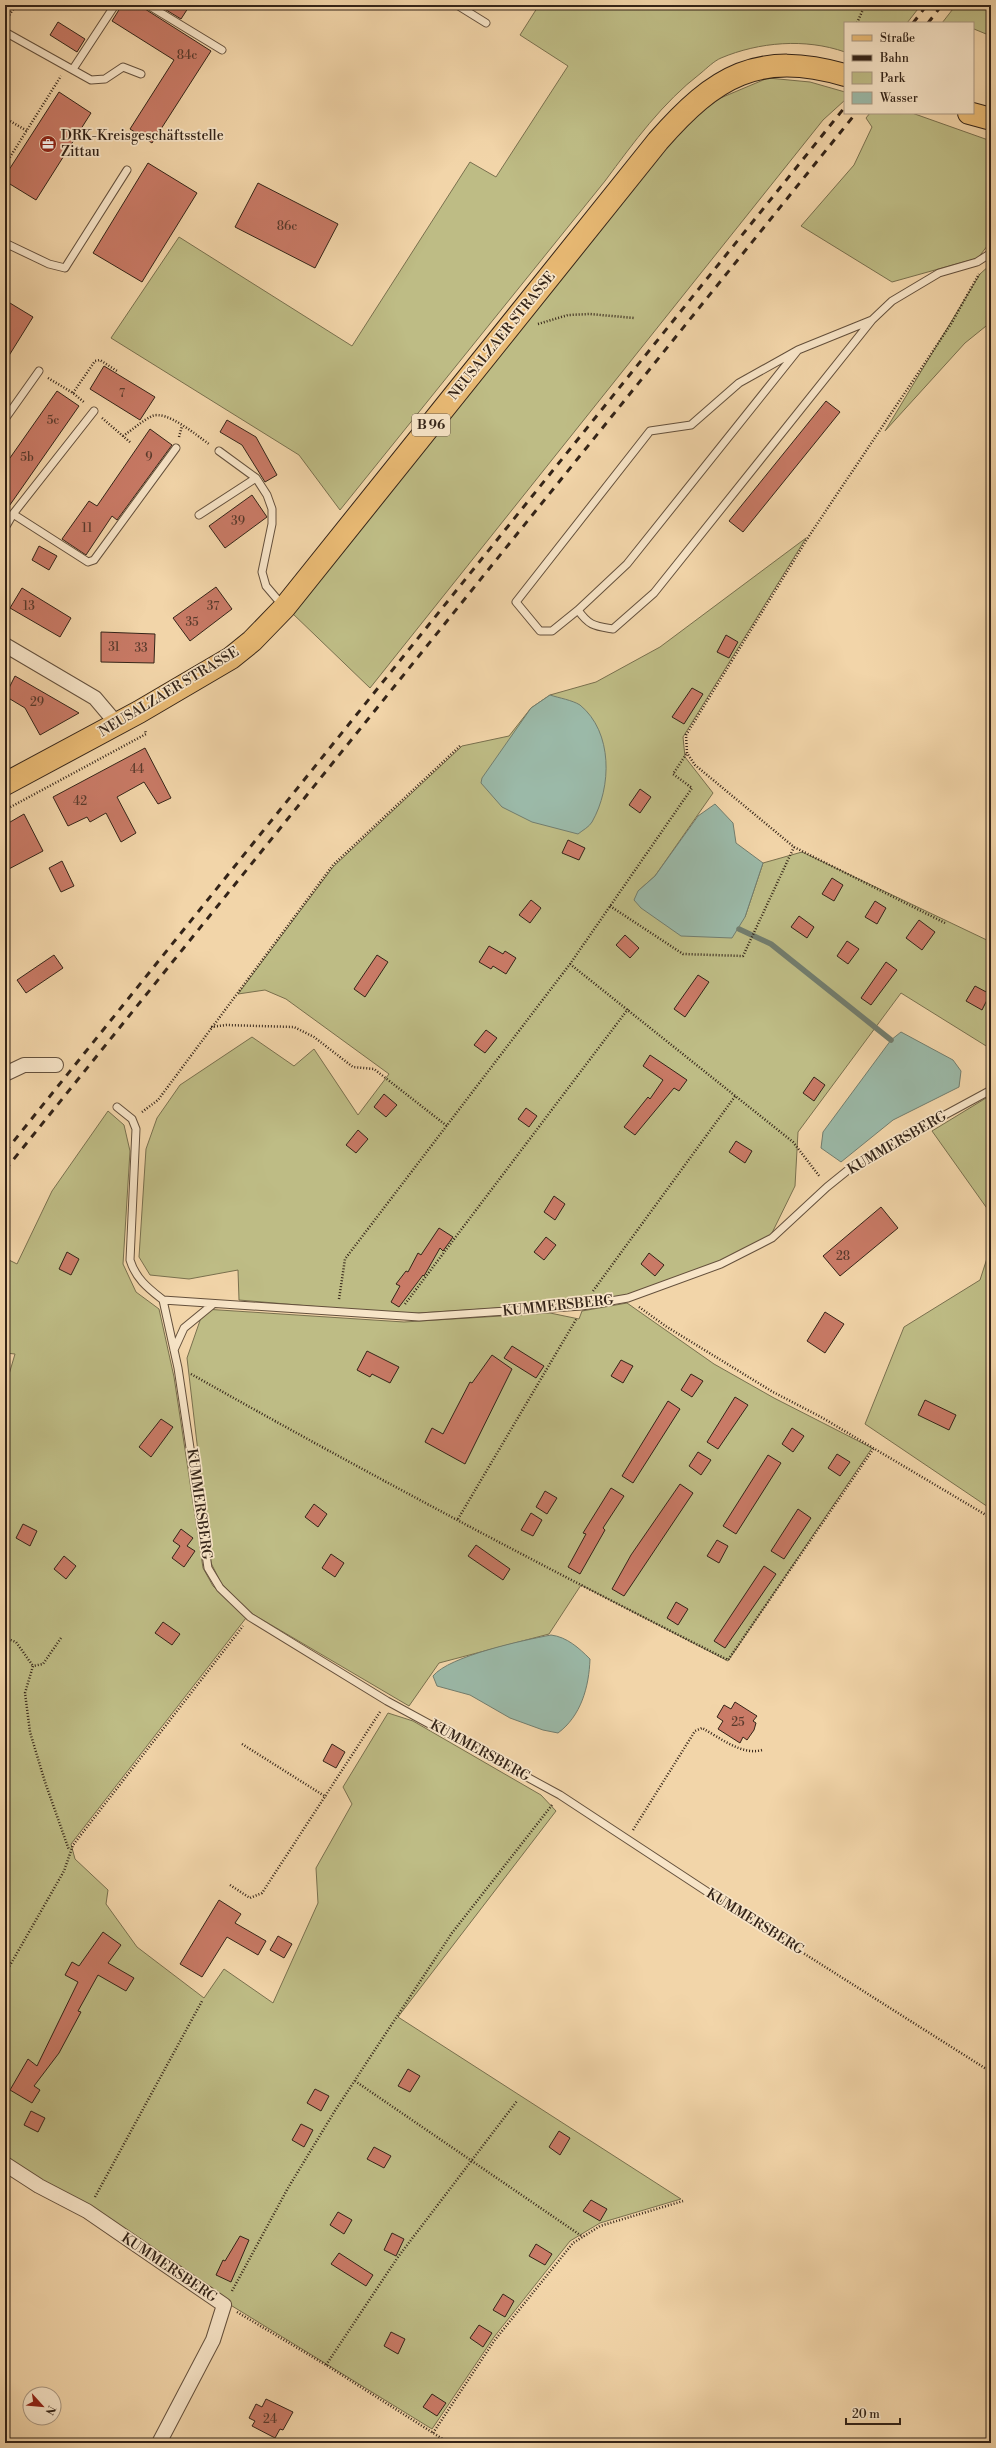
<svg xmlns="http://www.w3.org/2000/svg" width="996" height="2448" font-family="'Libre Bodoni',serif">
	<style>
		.green { fill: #bebc85; stroke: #79704e }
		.water { fill: #9bb9a8; stroke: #727d6e }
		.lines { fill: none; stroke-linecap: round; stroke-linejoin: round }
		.stream { stroke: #727d6e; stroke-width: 5.5 }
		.building { fill: #c97a66; stroke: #342418 }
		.service-casing { stroke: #64503c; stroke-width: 9 }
		.minor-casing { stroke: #64503c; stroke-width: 16 }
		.primary-casing { stroke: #342418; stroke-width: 24 }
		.path { stroke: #342418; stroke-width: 2.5; stroke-dasharray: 1 2; stroke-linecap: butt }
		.service { stroke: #f7e4c7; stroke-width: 7 }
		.minor { stroke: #f7e4c7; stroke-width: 14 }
		.primary { stroke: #e9ba74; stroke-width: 22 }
		.rail { stroke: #342418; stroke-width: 3; stroke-dasharray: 7 7; stroke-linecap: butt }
		.labels { text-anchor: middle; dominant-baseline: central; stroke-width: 3.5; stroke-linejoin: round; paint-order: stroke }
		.number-label { font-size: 12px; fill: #593a2c }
		.shield { fill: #f7e4c7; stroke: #6e5e4c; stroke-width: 1 }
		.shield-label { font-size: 13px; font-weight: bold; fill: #342418 }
		.poi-label { font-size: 14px; fill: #342418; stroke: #f7e4c7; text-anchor: start }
		.street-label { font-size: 14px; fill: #342418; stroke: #f7e4c7 }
	</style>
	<rect width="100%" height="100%" fill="#f2d5a9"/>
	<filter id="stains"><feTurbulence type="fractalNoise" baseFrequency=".005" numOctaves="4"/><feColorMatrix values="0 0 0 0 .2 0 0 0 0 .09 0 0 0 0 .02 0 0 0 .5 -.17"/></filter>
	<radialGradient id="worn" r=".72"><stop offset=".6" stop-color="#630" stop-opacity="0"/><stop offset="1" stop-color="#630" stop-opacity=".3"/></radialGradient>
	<path class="green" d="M539 5H921L907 23H845V52C805 38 759 42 721 58 714 61 707 68 701 73 662 103 634 142 605 181L340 510 299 455 111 338 179 237 352 346 470 162 496 177 568 66 520 35Z
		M956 5H991V36L974 29 973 30V23H942Z
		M768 78 810 82 845 92V100L823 120 370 688 291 612 662 149 711 102Z
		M870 113H912L991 141V241L978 258 892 282 801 226 854 165 872 127 866 118Z
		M991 264V322L965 343 885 431 980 274Z
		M806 538 683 737 685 757 713 793 655 876 638 891 745 917 763 863 802 852 991 942V1049L901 993 798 1132 795 1186 771 1235 719 1262 626 1295 578 1303 403 1314 239 1300 238 1270 189 1279 150 1275 139 1257 146 1149 157 1118 180 1085 252 1037 294 1066 314 1049 358 1115 389 1074 286 999 265 990 238 994 333 867 462 746 509 736 531 708 550 695 596 682 660 647Z
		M991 1095V1214L932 1131Z
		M108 1111 124 1125 130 1151 123 1264 136 1292 159 1309 174 1377 203 1568 213 1586 246 1618 71 1844 75 1859 108 1890 106 1904 137 1947 204 1998 224 1969 273 2003 318 1903 316 1868 352 1804 343 1787 388 1713 413 1721 541 1795 556 1811 398 2017 681 2199 600 2223 570 2241 494 2337 432 2429 224 2301 5 2161V1388L15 1354 5 1353V1258L17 1264 52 1191Z
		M991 1246V1509L865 1424 904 1327 980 1280Z
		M627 1303 714 1364 774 1398 872 1448 728 1661 581 1585 549 1634 439 1663 409 1706 251 1613 221 1583 211 1563 187 1358 204 1309 404 1322 550 1313 579 1319 582 1311Z"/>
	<path class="water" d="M550 695C559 698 572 700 580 705 613 732 612 787 592 822 589 827 583 830 578 834L532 822 502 807 481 783 482 778 531 708Z
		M715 804 733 823 736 843 763 863 745 917 732 938 681 936 641 908 634 900 638 891 655 876 698 816Z
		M901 1032 953 1060 961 1071 959 1087 893 1120 841 1162 821 1148 823 1132 891 1040Z
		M551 1635C567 1637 579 1648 590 1659 589 1687 581 1716 558 1733L543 1730 510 1718 470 1695 437 1686 433 1676C449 1656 524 1640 551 1635Z"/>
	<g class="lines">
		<path class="stream" d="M739 929 771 944 891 1040"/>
	</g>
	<path class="building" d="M122 5H143L145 9 211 51 152 143 130 129 174 60 112 21Z
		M158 5H190L181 19Z
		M58 22 85 39 77 52 50 35Z
		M59 92 91 113 36 200 5 181V176Z
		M148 163 197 193 142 282 93 253Z
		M258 183 338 224 315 268 235 227Z
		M5 300 33 317 5 362Z
		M104 366 155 397 140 420 90 389Z
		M57 391 79 406 5 512V465Z
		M826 401 840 412 743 532 729 521Z
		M227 420 256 437 277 475 265 482 242 445 220 432Z
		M150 429 172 445 117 520 112 516 86 555 62 539 89 501 97 506Z
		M252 495 267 517 225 548 209 526Z
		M39 546 57 556 49 570 32 560Z
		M216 587 232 609 190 641 173 618Z
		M22 588 71 618 60 637 10 608Z
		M101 632 155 634 154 663 101 662Z
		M726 635 738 642 729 658 717 652Z
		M15 676 79 713 40 735 25 708 5 696Z
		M692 688 703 694 684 724 672 717Z
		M145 748 171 798 158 804 144 782 117 797 136 833 121 842 106 813 90 822 87 817 68 826 53 797Z
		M640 789 651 797 640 813 629 805Z
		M24 814 43 851 5 871V825Z
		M568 840 585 848 579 860 562 853Z
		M62 861 74 886 61 892 49 868Z
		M832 878 843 885 834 901 822 894Z
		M531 900 541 908 530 923 519 915Z
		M875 901 886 908 877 924 865 917Z
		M799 916 814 927 807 938 791 927Z
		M919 920 935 932 922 950 906 938Z
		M625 935 639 948 630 958 616 945Z
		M847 941 859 949 848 964 837 956Z
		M489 946 503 954 505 951 516 958 506 974 493 966 491 969 479 962Z
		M54 955 63 968 26 993 17 980Z
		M377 955 388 962 365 997 354 989Z
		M886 962 897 970 871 1005 861 998Z
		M698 975 709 982 685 1017 674 1009Z
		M975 986 990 994 982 1010 966 1001Z
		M486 1030 497 1038 485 1053 474 1045Z
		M650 1055 687 1080 679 1091 674 1088 635 1135 624 1127 648 1097 650 1099 663 1080 643 1066Z
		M814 1077 825 1085 814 1101 803 1093Z
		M384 1094 397 1105 386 1117 374 1107Z
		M526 1108 537 1116 529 1127 518 1119Z
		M358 1130 368 1139 356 1153 346 1145Z
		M736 1141 752 1151 745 1163 729 1152Z
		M554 1196 565 1204 555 1220 544 1212Z
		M881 1207 898 1228 840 1276 823 1256Z
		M439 1228 453 1237 443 1251 440 1248 424 1276 423 1275 399 1307 391 1302 400 1286 396 1284 406 1271 408 1272 418 1253 421 1255Z
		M546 1237 556 1245 544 1260 534 1252Z
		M67 1252 79 1259 71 1275 59 1269Z
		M649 1253 664 1265 655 1276 641 1264Z
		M825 1312 844 1324 825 1353 807 1341Z
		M512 1346 544 1366 536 1378 504 1358Z
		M367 1351 399 1367 390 1383 372 1374 370 1377 357 1370Z
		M492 1355 512 1369 465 1464 425 1442 432 1428 443 1434 470 1382 472 1383Z
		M621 1360 633 1366 623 1383 611 1376Z
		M691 1374 703 1381 692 1397 681 1390Z
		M735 1397 748 1405 718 1449 707 1442Z
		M925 1400 956 1415 949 1430 918 1415Z
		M668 1401 680 1409 633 1483 622 1476Z
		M161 1419 173 1427 151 1457 139 1447Z
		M792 1428 804 1436 793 1452 782 1444Z
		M698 1452 711 1460 701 1475 689 1466Z
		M837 1454 850 1462 840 1476 828 1468Z
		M768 1455 781 1463 736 1534 723 1526Z
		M680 1484 693 1493 624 1596 612 1589 631 1555Z
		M611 1488 624 1496 603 1528 605 1530 580 1574 568 1567 586 1534 583 1533Z
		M545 1491 557 1498 547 1514 536 1507Z
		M314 1504 327 1514 318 1527 305 1517Z
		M798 1509 811 1518 784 1559 771 1551Z
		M531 1513 542 1520 533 1536 521 1530Z
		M23 1524 37 1531 30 1546 16 1538Z
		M181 1529 193 1538 187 1546 195 1551 184 1567 172 1558 180 1546 173 1541Z
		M717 1540 728 1546 719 1563 707 1556Z
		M476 1545 510 1569 503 1580 468 1556Z
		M331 1554 344 1563 335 1577 322 1568Z
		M64 1556 76 1566 66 1579 54 1569Z
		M764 1566 776 1574 725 1648 714 1641Z
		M676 1602 688 1609 678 1625 667 1618Z
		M163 1622 180 1634 172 1645 155 1633Z
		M735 1702 757 1716 753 1721 756 1723 754 1730 747 1740 743 1737 740 1743 718 1729 723 1721 717 1717 724 1705 731 1709Z
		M332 1744 345 1752 336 1768 323 1761Z
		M219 1900 241 1914 235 1923 266 1941 258 1955 227 1937 202 1977 180 1964Z
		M103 1932 121 1945 108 1963 134 1978 126 1991 98 1975 78 2011 81 2012 59 2053 34 2086 40 2090 32 2103 10 2090 28 2059 37 2066 78 1982 65 1975 72 1962 79 1966Z
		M278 1936 292 1944 284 1958 270 1950Z
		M408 2069 420 2076 410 2092 398 2086Z
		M315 2089 329 2096 321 2111 307 2103Z
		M31 2111 45 2118 38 2132 24 2125Z
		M301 2124 313 2130 304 2147 292 2140Z
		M559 2131 570 2138 560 2155 549 2147Z
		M374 2147 391 2156 384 2168 367 2159Z
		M591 2200 607 2209 600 2221 583 2211Z
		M338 2212 352 2220 344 2234 330 2225Z
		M392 2233 404 2239 396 2256 384 2250Z
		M240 2236 249 2240 231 2282 216 2275 223 2260 225 2261Z
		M536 2244 552 2254 545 2265 529 2256Z
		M339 2253 373 2275 366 2286 331 2264Z
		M503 2294 514 2301 505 2317 493 2310Z
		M479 2325 492 2333 483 2347 470 2338Z
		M391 2332 405 2339 398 2354 384 2346Z
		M432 2394 446 2403 437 2416 423 2407Z
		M266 2399 293 2412 283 2430 280 2429 275 2438 252 2426 255 2421 249 2418 256 2404 262 2407Z"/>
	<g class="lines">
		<g class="service-casing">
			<path id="service" d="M148 5 222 50
				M457 5 486 23
				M5 32 91 80 105 79 123 67 141 74
				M73 69 115 5
				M5 243 49 264 65 268 127 170
				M798 350 739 383 691 425 650 431 516 602 540 631H552L578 610C589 626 595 626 613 629L654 593 872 320
				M5 419 39 371
				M219 451 256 478 267 495 272 509V524L262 572 266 586 283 606
				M13 514 88 562 94 560 176 448
				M199 515 256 478
				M5 528 13 514 94 411
				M578 610 627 564 798 350 872 320 892 301 939 273 977 262 991 253
				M117 1107 132 1119 136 1129 130 1260C136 1279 148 1288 163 1300L419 1317 582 1306 628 1298 721 1264 772 1238 827 1187 858 1162 991 1090
				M163 1300 178 1368 208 1568 220 1588 250 1617 387 1701 560 1795 709 1893
				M174 1350 184 1328 212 1305"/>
		</g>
		<g class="minor-casing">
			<path id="minor" d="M5 645 95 698 117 724
				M5 1074 24 1065H56
				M5 2164 39 2186 87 2211 224 2305 213 2340 159 2443"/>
		</g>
		<g class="primary-casing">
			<path id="primary" d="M969 113 991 119
				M5 784 139 712 231 658 252 641 284 608 658 141C715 76 758 50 845 75"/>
		</g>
		<path class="path" d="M6 20 16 5
			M857 23 865 5
			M5 118 27 131
			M5 165 61 76
			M538 324 568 315 590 314 634 318
			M48 378 73 393 85 403
			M73 393 95 361 100 360 117 371
			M102 418 131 443
			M123 436C132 430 142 421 152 416 167 410 196 435 209 444
			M179 437 182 426
			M5 810 146 734 145 730
			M610 906 683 954 743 956 794 847
			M945 923 794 847 695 765 687 753 686 735 809 536 951 324 979 274
			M570 964 793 1142 820 1177
			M211 1027 226 1025 294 1027 314 1037 353 1067 374 1069 447 1126
			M142 1112 158 1100 333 865 460 746
			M593 1291 736 1095
			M339 1299 345 1259 570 964 692 788 673 774 687 753
			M405 1304 628 1009
			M639 1307 667 1327 773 1392 821 1417 991 1518
			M191 1374C368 1474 547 1569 728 1660L874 1448
			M458 1519 577 1318
			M5 1638 16 1642 33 1666
			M61 1638 43 1664 33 1666 25 1693 30 1732 45 1782 69 1850
			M242 1744 326 1797
			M633 1830 695 1731 702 1728C719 1737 742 1756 762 1750
			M230 1885 250 1898 262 1893 380 1712
			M718 1899 991 2072
			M5 1974 64 1871 73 1845 243 1626
			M355 2081 583 2237
			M95 2197 202 2001
			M232 2291 288 2188 336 2109 452 1933 552 1805
			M237 2312 326 2365 449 2443
			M326 2365 398 2257 517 2101
			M433 2433 494 2341 573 2243 600 2226 683 2201"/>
		<use href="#service" class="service"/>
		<use href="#minor" class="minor"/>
		<use href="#primary" class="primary"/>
		<path class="rail" d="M913 23 927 5
			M928 23 942 5
			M5 1152 845 107
			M5 1170 856 113"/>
	</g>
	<defs>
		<g id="office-disc" transform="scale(0.9)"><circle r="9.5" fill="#8f2418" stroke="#f7e4c7"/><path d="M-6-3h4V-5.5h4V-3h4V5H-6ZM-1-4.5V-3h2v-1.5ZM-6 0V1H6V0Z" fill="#fff"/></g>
	</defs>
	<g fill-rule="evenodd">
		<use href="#office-disc" x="48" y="144"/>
	</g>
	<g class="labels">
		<g class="number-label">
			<text x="187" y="55">84c</text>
			<text x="287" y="226">86c</text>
			<text x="122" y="393">7</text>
			<text x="53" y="420">5c</text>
			<text x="27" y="457">5b</text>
			<text x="149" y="457">9</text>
			<text x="238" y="521">39</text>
			<text x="87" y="528">11</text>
			<text x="29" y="606">13</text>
			<text x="213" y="606">37</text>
			<text x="192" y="622">35</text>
			<text x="114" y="647">31</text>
			<text x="141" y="648">33</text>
			<text x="37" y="702">29</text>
			<text x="137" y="769">44</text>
			<text x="80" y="801">42</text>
			<text x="843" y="1256">28</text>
			<text x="738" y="1722">25</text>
			<text x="270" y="2419">24</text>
		</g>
		<rect class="shield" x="412" y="414" width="38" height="22" rx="3"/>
		<g class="shield-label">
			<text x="431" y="425">B 96</text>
		</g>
		<g class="poi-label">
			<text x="61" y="136">DRK-Kreisgeschäftsstelle<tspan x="61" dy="16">Zittau</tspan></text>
		</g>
		<g class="street-label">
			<text transform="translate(502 336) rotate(-51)">NEUSALZAER STRASSE</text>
			<text transform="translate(169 692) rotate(-31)">NEUSALZAER STRASSE</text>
			<text transform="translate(897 1143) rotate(-30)">KUMMERSBERG</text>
			<text transform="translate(558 1306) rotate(-6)">KUMMERSBERG</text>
			<text transform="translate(199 1504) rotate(82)">KUMMERSBERG</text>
			<text transform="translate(480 1751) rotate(29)">KUMMERSBERG</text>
			<text transform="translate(755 1922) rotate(32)">KUMMERSBERG</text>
			<text transform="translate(169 2268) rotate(34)">KUMMERSBERG</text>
		</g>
	</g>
	<rect width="996" height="2448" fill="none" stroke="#f2d5a9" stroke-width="20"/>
	<rect x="6" y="6" width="984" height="2436" fill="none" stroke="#342418" stroke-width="2"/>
	<rect x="10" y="10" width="976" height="2428" fill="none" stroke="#342418"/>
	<rect x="844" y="22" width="130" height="92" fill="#f7e4c7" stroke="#a99781"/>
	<rect x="852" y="35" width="20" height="6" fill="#e9ba74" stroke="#a99781"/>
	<text x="880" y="42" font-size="12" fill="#342418">Straße</text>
	<rect x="852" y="55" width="20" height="6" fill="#342418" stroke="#a99781"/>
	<text x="880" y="62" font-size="12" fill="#342418">Bahn</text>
	<rect x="852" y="72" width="20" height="12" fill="#bebc85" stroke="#a99781"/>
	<text x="880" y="82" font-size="12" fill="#342418">Park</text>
	<rect x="852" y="92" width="20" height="12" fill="#9bb9a8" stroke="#a99781"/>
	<text x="880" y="102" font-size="12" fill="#342418">Wasser</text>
	<g transform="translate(42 2406) rotate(117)"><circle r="19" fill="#f7e4c7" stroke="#a99781"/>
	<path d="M0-3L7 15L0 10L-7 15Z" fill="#8f2418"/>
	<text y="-6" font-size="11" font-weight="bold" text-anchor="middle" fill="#342418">N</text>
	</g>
	<path d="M846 2418v6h54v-6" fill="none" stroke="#342418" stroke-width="2"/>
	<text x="852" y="2418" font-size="12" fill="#342418" stroke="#f7e4c7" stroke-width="3" paint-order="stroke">20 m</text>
	<rect width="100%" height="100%" filter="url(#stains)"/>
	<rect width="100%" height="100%" fill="url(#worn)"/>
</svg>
